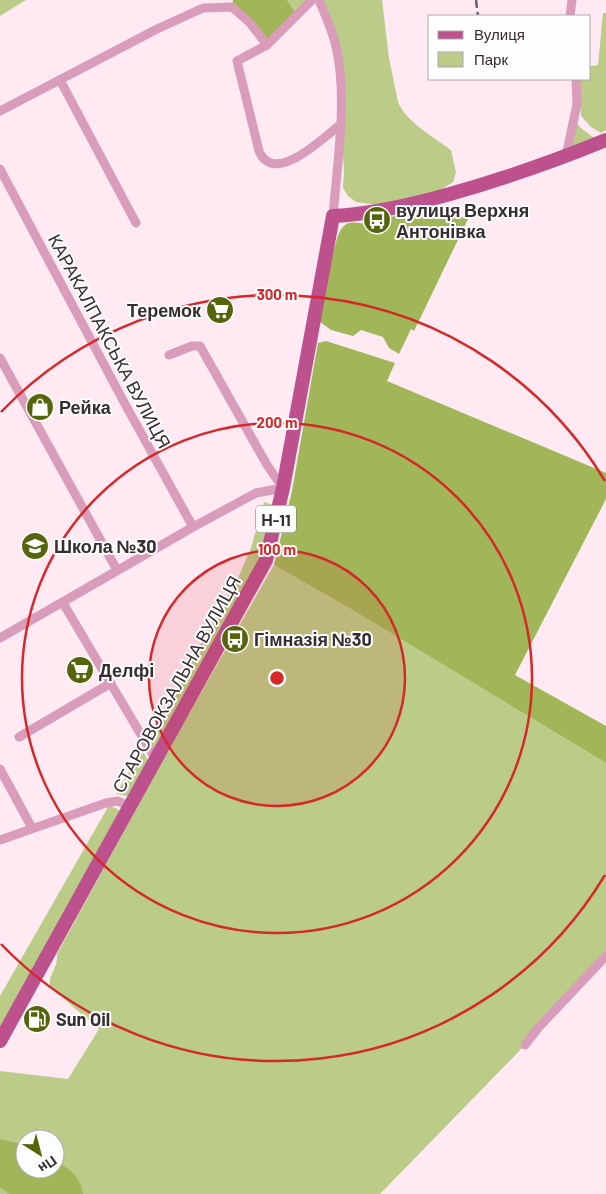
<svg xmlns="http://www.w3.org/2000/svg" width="606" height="1194" font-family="Barlow,sans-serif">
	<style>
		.green { fill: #bbcb88; fill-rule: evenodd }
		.forest { fill: #a1b658 }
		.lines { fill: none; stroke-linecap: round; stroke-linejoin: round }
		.street { stroke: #d99dbb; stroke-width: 9 }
		.primary { stroke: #bc518e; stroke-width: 14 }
		.rail { stroke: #6b5e64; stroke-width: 2.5; stroke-dasharray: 8 4; stroke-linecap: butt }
		.ring { fill: none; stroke: #d62828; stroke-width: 2.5 }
		.labels { text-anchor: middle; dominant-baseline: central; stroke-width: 4; stroke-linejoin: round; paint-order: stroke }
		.shield { fill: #fdfdfd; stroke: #726b6e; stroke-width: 1 }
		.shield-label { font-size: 16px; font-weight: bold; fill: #362c31 }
		.poi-label { font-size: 18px; font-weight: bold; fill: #362c31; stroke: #fdfdfd; text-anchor: start }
		.street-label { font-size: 18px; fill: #362c31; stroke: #fdfdfd }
		.centre { fill: #d62828; stroke: #fdfdfd; stroke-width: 2.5 }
		.ring-label { font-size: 15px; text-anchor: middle; font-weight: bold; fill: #d62828; stroke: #fdfdfd; stroke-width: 4; stroke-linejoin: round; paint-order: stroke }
	</style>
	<rect width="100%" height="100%" fill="#ffe9f3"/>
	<path class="green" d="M0 0H26L0 16Z
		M287 0H312L297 15Z
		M319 0H382L389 58 398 102C406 122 435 138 451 150L456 172 453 182 439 191 378 205 356 202 348 196 343 188 344 172 341 124 340 70Z
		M603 13H606V130L601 133 591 127 581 116 579 79H590V66L598 65Z
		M574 120 582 129 600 142 566 156Z
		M264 502 273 505 265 551 157 746 154 748 151 746 147 739 238 578 251 548Z
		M274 565 354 611 606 763V956L525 1045 380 1194H0V1071L68 1079 99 1029 50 987C48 973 58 970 57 954L176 736ZM25 1139H55V1169H25Z
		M142 749 148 761 132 793 127 796 116 794Z
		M108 807H113L121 811 0 1029V996Z"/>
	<path class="forest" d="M233 0H287L297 15 267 45 232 7Z
		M429 207 468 219 414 331 411 329 399 354 389 348 383 337 361 330 353 336 331 330 320 322C324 305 333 238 342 228 351 218 360 225 370 224 381 223 389 218 399 214 408 211 419 209 429 207Z
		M326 341 395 363 387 381 606 473V499L515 675 606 726V763L354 611 274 565 292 491 318 343Z
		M0 1139 25 1145V1169H55V1161C69 1168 81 1177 83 1194H9L0 1187Z"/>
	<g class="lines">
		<path class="street" d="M312 0 267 45 237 61 259 151C274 187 324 137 341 124
			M319 0C325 15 333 31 336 47 348 97 337 165 333 216
			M570 16 572 0
			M60 80 136 223
			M0 111 157 29 203 8 232 7 250 23 267 45
			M566 156 577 104 576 79
			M0 169 125 404 193 527
			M0 358 117 570
			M63 603 156 760
			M0 638 193 527 256 493 283 488 267 465 200 346H192L169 355
			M19 737 111 683
			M0 769 32 828
			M0 840 106 803 118 801 130 807
			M525 1045 539 1027 606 956"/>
		<path class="primary" d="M0 1041 266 560 283 488 333 216C373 214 411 205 450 194 503 179 555 161 606 140"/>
		<path class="rail" d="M476 0 478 16"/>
	</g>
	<circle cx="277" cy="678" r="128" fill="#d62828" fill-opacity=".12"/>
	<g class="ring">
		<circle cx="277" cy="678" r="128"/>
		<circle cx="277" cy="678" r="255"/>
		<path d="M605 875A383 383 0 0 1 1 944M1 412A383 383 0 0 1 605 481"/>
	</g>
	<defs>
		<g id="bus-disc" transform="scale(1.4375)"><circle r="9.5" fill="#56650c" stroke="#fdfdfd"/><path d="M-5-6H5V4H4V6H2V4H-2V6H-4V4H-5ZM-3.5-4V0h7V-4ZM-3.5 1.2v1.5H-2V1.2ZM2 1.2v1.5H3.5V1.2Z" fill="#fff"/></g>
		<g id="supermarket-disc" transform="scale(1.4375)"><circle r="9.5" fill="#56650c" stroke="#fdfdfd"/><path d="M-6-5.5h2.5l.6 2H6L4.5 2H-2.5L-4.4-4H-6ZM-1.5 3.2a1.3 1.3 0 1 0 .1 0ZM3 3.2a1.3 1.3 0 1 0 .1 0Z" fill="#fff"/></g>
		<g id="shop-disc" transform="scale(1.4375)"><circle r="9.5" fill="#56650c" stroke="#fdfdfd"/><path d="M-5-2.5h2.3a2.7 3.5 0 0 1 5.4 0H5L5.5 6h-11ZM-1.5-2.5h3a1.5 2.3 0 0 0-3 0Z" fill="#fff"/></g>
		<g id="school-disc" transform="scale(1.4375)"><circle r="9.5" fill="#56650c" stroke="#fdfdfd"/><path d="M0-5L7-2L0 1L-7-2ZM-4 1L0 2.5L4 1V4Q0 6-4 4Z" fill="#fff"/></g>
		<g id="fuel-disc" transform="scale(1.4375)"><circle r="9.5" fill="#56650c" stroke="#fdfdfd"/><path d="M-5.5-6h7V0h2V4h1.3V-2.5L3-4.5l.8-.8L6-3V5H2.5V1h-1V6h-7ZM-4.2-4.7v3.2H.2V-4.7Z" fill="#fff"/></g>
	</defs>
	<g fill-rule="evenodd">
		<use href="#bus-disc" x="377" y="220"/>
		<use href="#supermarket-disc" x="220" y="310"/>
		<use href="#shop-disc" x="40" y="407"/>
		<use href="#school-disc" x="35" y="546"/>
		<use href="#bus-disc" x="235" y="639"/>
		<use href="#supermarket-disc" x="80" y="670"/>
		<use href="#fuel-disc" x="37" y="1019"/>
	</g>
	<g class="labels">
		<rect class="shield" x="256" y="505.5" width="40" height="27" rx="4"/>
		<g class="shield-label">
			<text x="276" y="519">Н-11</text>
		</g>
		<g class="poi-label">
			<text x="396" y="210">вулиця Верхня<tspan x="396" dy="21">Антонівка</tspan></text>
			<text x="201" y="310" text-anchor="end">Теремок</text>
			<text x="59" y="407">Рейка</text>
			<text x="54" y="546">Школа №30</text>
			<text x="254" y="639">Гімназія №30</text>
			<text x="99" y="670">Делфі</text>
			<text x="56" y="1019">Sun Oil</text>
		</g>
		<g class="street-label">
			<text transform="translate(110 341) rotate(62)">КАРАКАЛПАКСЬКА ВУЛИЦЯ</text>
			<text transform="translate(176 684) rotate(-61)">СТАРОВОКЗАЛЬНА ВУЛИЦЯ</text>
		</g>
	</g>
	<circle cx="277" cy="678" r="8" class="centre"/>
	<g class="ring-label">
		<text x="277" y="300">300 m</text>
		<text x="277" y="428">200 m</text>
		<text x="277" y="555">100 m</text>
	</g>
	<rect x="428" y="15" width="162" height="65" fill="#fdfdfd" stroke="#ada9ab"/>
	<rect x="438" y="31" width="25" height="8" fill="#bc518e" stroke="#ada9ab"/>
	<text x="474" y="40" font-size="15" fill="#362c31">Вулиця</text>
	<rect x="438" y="52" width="25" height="15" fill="#bbcb88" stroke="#ada9ab"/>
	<text x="474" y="65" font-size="15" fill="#362c31">Парк</text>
	<g transform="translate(40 1154) rotate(144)"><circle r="24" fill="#fdfdfd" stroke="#ada9ab"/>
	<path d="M0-4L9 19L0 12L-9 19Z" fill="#56650c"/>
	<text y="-8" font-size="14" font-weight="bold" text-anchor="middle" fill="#362c31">Пн</text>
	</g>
</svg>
